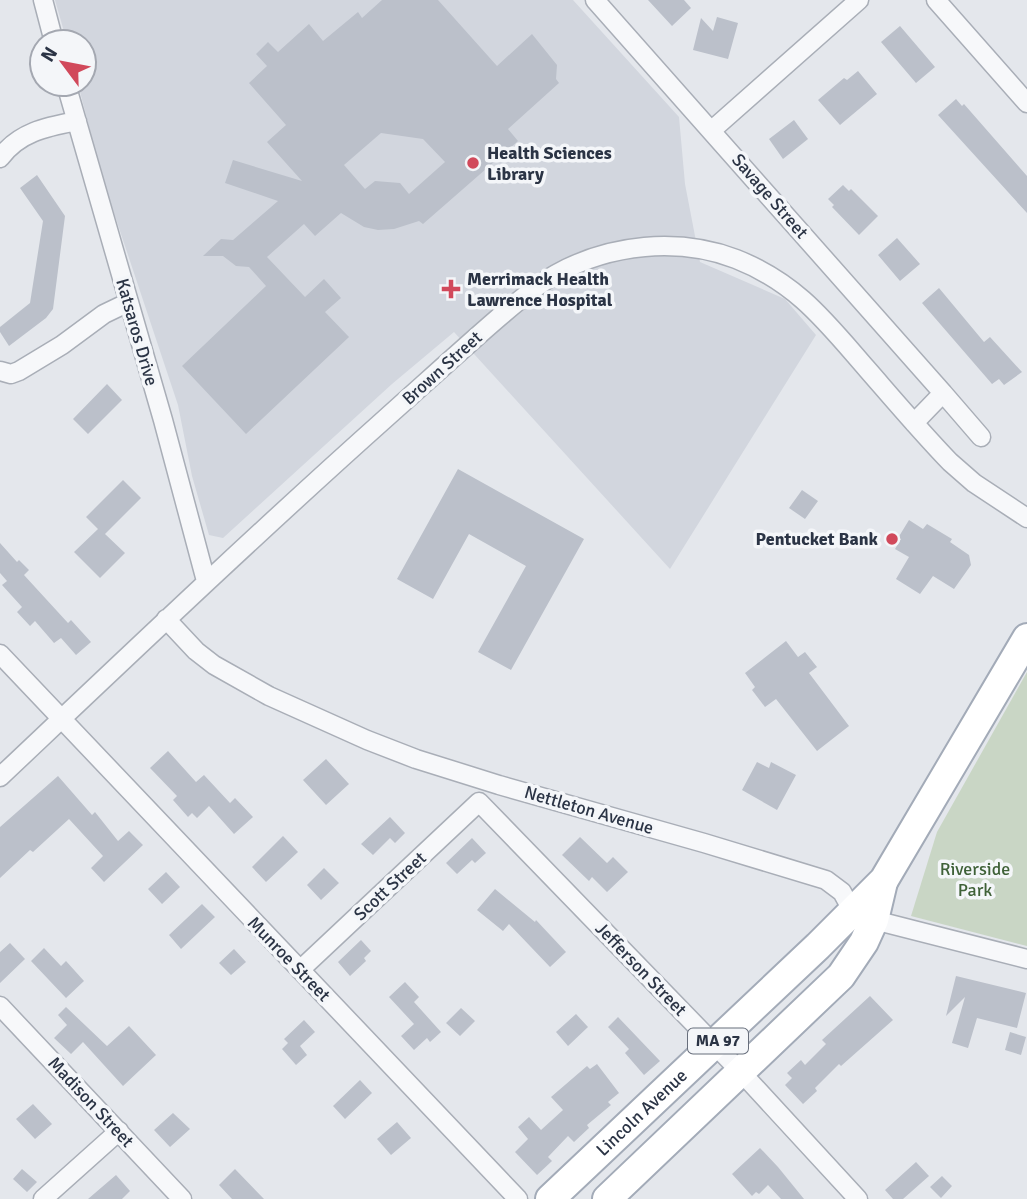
<svg xmlns="http://www.w3.org/2000/svg" width="1027" height="1199" font-family="Signika,sans-serif">
	<style>
		.built { fill: #d2d6de }
		.green { fill: #c9d6c5 }
		.building { fill: #bbc0ca; fill-rule: evenodd }
		.lines { fill: none; stroke-linecap: round; stroke-linejoin: round }
		.street-casing { stroke: #a9aeb7; stroke-width: 21 }
		.primary-casing { stroke: #a3abb8; stroke-width: 32 }
		.street { stroke: #f7f8fa; stroke-width: 18 }
		.primary { stroke: #fff; stroke-width: 28 }
		.poi-dot { fill: #d1495b; stroke: #f4f6f9; stroke-width: 2.5 }
		.labels { text-anchor: middle; dominant-baseline: central; stroke-width: 7; stroke-linejoin: round; paint-order: stroke }
		.shield { fill: #f4f6f9; stroke: #676e7b; stroke-width: 2 }
		.shield-label { font-size: 16px; font-weight: bold; fill: #2b3445 }
		.poi-label { font-size: 18px; font-weight: bold; fill: #2b3445; stroke: #f4f6f9; text-anchor: start }
		.street-label { font-size: 18px; fill: #2b3445; stroke: #f4f6f9 }
		.park-label { font-size: 18px; fill: #3f6138; stroke: #f4f6f9 }
	</style>
	<rect width="100%" height="100%" fill="#e4e7ec"/>
	<path class="built" d="M55 0H573L679 117 685 184 700 262 785 299 816 335 670 569 454 332 392 384 223 538 209 535 192 476 178 405 102 177 78 84H84V42H67Z"/>
	<path class="green" d="M1027 672V946L911 916 937 832Z"/>
	<path class="building" d="M382 0H438L497 66 532 34 557 65 556 79 559 83 508 129 518 141 423 224 419 221 394 229 378 230 364 227 341 213 315 236 304 224 267 257 305 297 324 279 341 298 325 312 349 337 246 434 182 366 266 286 249 267 236 266 223 256H203L221 239 233 240 278 201 225 183 233 160 302 181 267 142 286 125 249 83 267 66 256 54 268 42 278 52 309 24 323 41 358 12 362 18ZM381 133 423 139 445 162 409 194 400 183 375 181 365 189 344 165Z
		M648 0H684L691 8 672 26Z
		M717 17 738 23 728 59 693 50 701 18 713 31Z
		M900 26 935 67 916 83 881 42Z
		M858 71 877 94 840 125 818 100 844 78 847 80Z
		M956 99 962 106 964 104 1027 176V213L938 115Z
		M794 120 808 139 783 159 769 139Z
		M37 175 65 216 53 309 46 318 9 346 0 332V327L30 303 43 221 20 188Z
		M843 185 849 191 851 189 878 216 859 235 832 207 834 205 828 199Z
		M897 238 920 264 900 281 878 255Z
		M939 288 984 342 990 337 1022 372 1004 385 999 379 992 384 922 303Z
		M107 384 122 400 88 434 73 419Z
		M458 469 584 539 511 670 478 652 526 566 469 534 433 599 397 579Z
		M123 480 141 498 105 534 125 553 100 578 74 552 98 529 86 517Z
		M802 490 818 501 805 519 789 508Z
		M909 520 923 529 927 524 952 539 950 542 969 555 971 565 954 589 933 576 920 594 896 579 909 557 895 549 901 539 898 538Z
		M0 543 17 562 19 560 29 570 24 575 68 623 71 620 91 642 76 655 61 638 54 643 35 621 30 626 17 612 22 607 2 585 7 581 0 573Z
		M786 641 798 657 805 652 817 667 809 673 849 726 817 751 776 699 765 707 752 690 755 687 745 673Z
		M168 751 196 782 204 775 230 803 235 798 253 817 234 834 209 806 197 818 192 813 188 817 173 800 177 796 150 768Z
		M326 759 349 784 326 805 303 780Z
		M757 762 769 768 771 762 796 775 777 810 742 790Z
		M58 776 92 815 95 812 118 841 129 831 143 845 104 882 91 868 103 856 69 819 33 852 30 850 0 878V827Z
		M390 817 405 833 395 843 390 838 373 855 361 844Z
		M283 836 298 852 266 882 252 867Z
		M580 837 607 863 613 857 628 872 607 892 592 877 589 881 562 855Z
		M472 838 486 853 475 863 472 860 457 874 446 863Z
		M324 868 339 883 321 900 307 885Z
		M166 872 180 887 162 904 148 889Z
		M495 889 535 922 536 920 566 952 550 967 509 924 503 931 477 910Z
		M202 904 215 917 181 949 169 935Z
		M361 940 371 951 364 958 366 961 350 976 338 962Z
		M10 943 25 959 0 983V952Z
		M44 948 61 966 66 961 84 981 66 998 31 961Z
		M234 949 246 962 231 975 219 963Z
		M956 976 1026 993 1017 1028 977 1018 968 1048 952 1043 965 997 946 1016Z
		M405 982 419 997 414 1002 441 1032 430 1042 427 1038 414 1050 401 1036 414 1024 389 997Z
		M870 996 893 1020 841 1066 839 1064 815 1088 817 1091 803 1104 785 1085 792 1078 787 1073 801 1060 805 1065 826 1044 822 1040Z
		M66 1007 107 1046 129 1026 156 1055 123 1086 83 1042 71 1054 54 1038 67 1025 58 1015Z
		M461 1008 475 1021 460 1036 446 1023Z
		M576 1014 588 1027 568 1046 556 1032Z
		M618 1017 660 1061 644 1075 625 1053 629 1049 608 1027Z
		M304 1020 315 1032 300 1046 307 1055 296 1065 282 1049 288 1043 284 1039Z
		M1010 1032 1026 1037 1021 1055 1005 1050Z
		M597 1064 619 1093 608 1102 611 1105 587 1125 589 1128 574 1142 568 1136 548 1157 552 1161 537 1175 515 1152 528 1139 518 1127 529 1117 541 1130 563 1110 551 1097 587 1066 590 1069Z
		M360 1080 372 1093 345 1119 333 1106Z
		M33 1104 52 1124 35 1139 16 1119Z
		M173 1113 190 1129 170 1147 154 1130Z
		M397 1122 411 1138 391 1155 377 1139Z
		M760 1148 778 1167 804 1199H781L768 1185 759 1194 756 1192 752 1196 732 1174Z
		M916 1162 929 1176 903 1199H893L885 1190Z
		M22 1169 37 1182 27 1192 13 1179Z
		M235 1169 264 1199H232L219 1185Z
		M116 1175 130 1191 122 1199H88Z
		M942 1176 952 1186 941 1198 930 1187Z"/>
	<g class="lines">
		<g class="street-casing">
			<path id="street" d="M43 0 54 42
				M595 0 943 393 914 423
				M936 0 1027 103
				M66 84 163 420 206 581
				M712 130 859 0
				M0 158C19 132 46 127 77 121
				M0 371 11 374 19 371 62 345 104 314 129 302
				M943 393 981 437
				M166 619 196 651 214 665 269 696 367 740 416 759 499 785 704 843 826 880 842 892 853 912 874 920 1027 959
				M0 654 518 1199
				M0 777C128 656 255 535 386 418 423 385 460 351 497 319 516 303 535 286 556 274 610 244 678 237 736 259 797 283 826 322 867 369 894 400 921 432 950 462L974 483 1027 518
				M300 970 479 802 740 1071 858 1199
				M0 1006 182 1199
				M43 1199 119 1131"/>
		</g>
		<g class="primary-casing">
			<g id="primary">
				<path id="s1" d="M550 1199 818 946 884 880 1027 638"/>
				<path d="M607 1199 841 976 864 942 874 920 883 882"/>
			</g>
		</g>
		<use href="#street" class="street"/>
		<use href="#primary" class="primary"/>
	</g>
	<g class="poi-dot">
		<circle cx="473" cy="163" r="7"/>
		<path d="M447.5 278.5h7v7h7v7h-7v7h-7v-7h-7v-7h7z"/>
		<circle cx="892" cy="539" r="7"/>
	</g>
	<g class="labels">
		<rect class="shield" x="688" y="1028.5" width="60" height="25" rx="5"/>
		<g class="shield-label">
			<text x="718" y="1041">MA 97</text>
		</g>
		<g class="poi-label">
			<text x="487" y="153">Health Sciences<tspan x="487" dy="21">Library</tspan></text>
			<text x="467" y="279">Merrimack Health<tspan x="467" dy="21">Lawrence Hospital</tspan></text>
			<text x="878" y="539" text-anchor="end">Pentucket Bank</text>
		</g>
		<g class="street-label">
			<text transform="translate(770 196) rotate(49)">Savage Street</text>
			<text transform="translate(137 332) rotate(74)">Katsaros Drive</text>
			<text transform="translate(442 368) rotate(-42)">Brown Street</text>
			<text transform="translate(589 810) rotate(16)">Nettleton Avenue</text>
			<text transform="translate(390 886) rotate(-43)">Scott Street</text>
			<text transform="translate(289 959) rotate(46)">Munroe Street</text>
			<text transform="translate(641 969) rotate(46)">Jefferson Street</text>
			<text transform="translate(91 1102) rotate(47)">Madison Street</text>
			<text stroke="none"><textPath href="#s1" startOffset="126">Lincoln Avenue</textPath></text>
		</g>
		<g class="park-label">
			<text x="975" y="869">Riverside<tspan x="975" dy="21">Park</tspan></text>
		</g>
	</g>
	<g transform="translate(63 63) rotate(302)"><circle r="33" fill="#f4f6f9" stroke="#a4a8b1" stroke-width="2"/>
	<path d="M0-5L12 26L0 18L-12 26Z" fill="#d1495b"/>
	<text y="-10" font-size="19" font-weight="bold" text-anchor="middle" fill="#2b3445">N</text>
	</g>
</svg>
